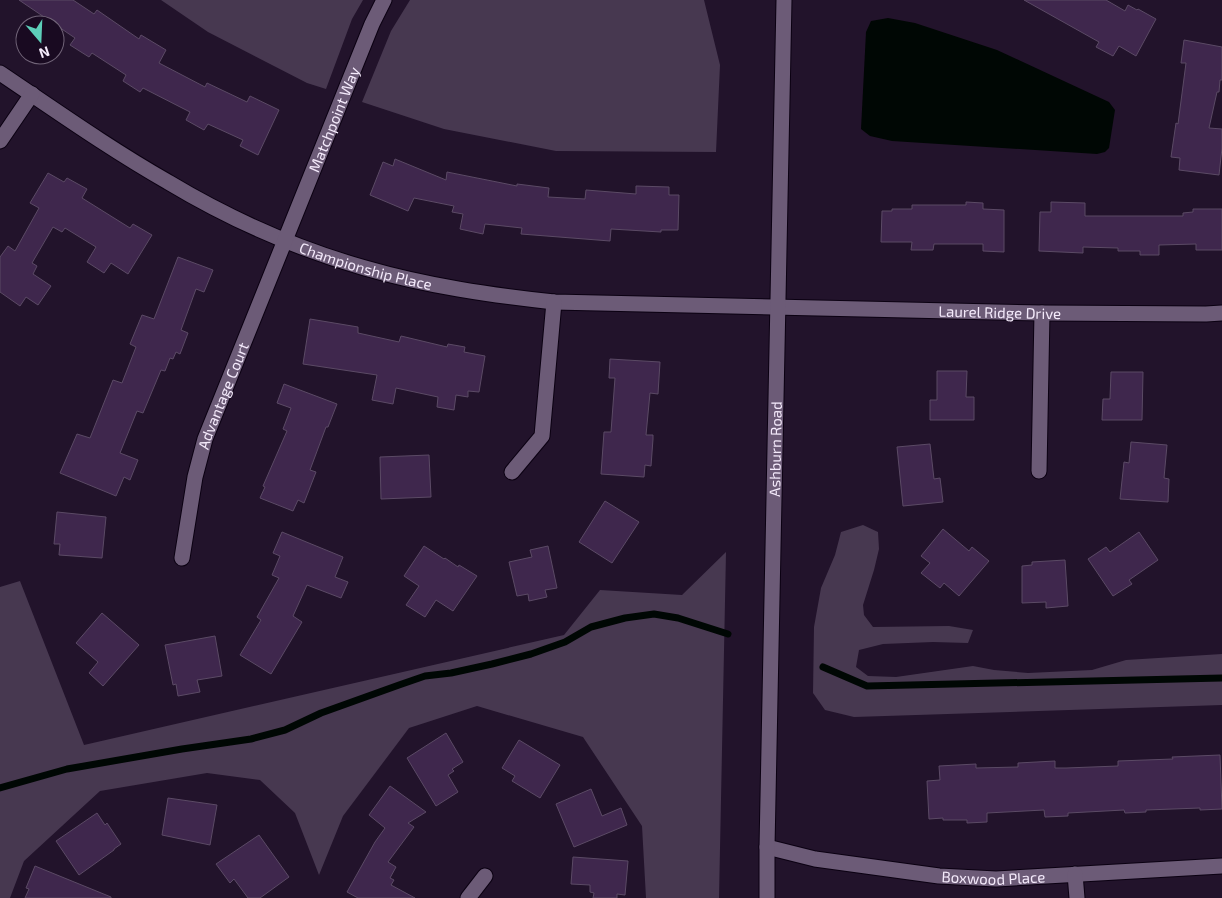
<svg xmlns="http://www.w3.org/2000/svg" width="1222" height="898" font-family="'Exo 2',sans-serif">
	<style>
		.green { fill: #473850 }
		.water { fill: #000704 }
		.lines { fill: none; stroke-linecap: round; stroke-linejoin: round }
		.stream { stroke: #000704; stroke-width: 7 }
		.building { fill: #3f274d; stroke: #5b4a65 }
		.minor-casing { stroke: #0b0112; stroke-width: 17 }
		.minor { stroke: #6c5b77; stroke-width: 15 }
		.labels { text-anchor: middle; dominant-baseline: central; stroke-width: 5; stroke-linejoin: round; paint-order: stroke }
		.street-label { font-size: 15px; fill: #f4eafb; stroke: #190a21 }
	</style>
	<rect width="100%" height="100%" fill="#22132b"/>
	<path class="green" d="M161 0H363L352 19 326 89 307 83 208 32Z
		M410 0H704L720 65 716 152 556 151 444 129 362 102 391 31Z
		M863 525 878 532 879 549 874 570 863 605 864 615 873 627 949 626 973 630 968 643 933 642 883 644 859 650 856 667 868 676 896 677 973 666 994 670 1028 673 1092 670 1126 660 1222 654V705L854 717 825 710 813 693 814 627 821 588 835 555 841 532Z
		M726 552 719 898H646L642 826 583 737 477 706 409 728 343 816 319 875 295 813 260 780 207 773 100 791 24 861 10 898H0V587L20 581 84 745 564 635 600 590 682 595Z"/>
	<path class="water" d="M888 18 915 23 997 50 1109 102 1115 110 1109 148 1105 152 1097 154 892 141 870 136 861 129 866 32 871 21Z"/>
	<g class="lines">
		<path class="stream" d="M823 667 867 686 1222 678
			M0 788 67 769 182 749 251 739 285 730 321 713 399 685 425 676 451 673 492 664 531 654 565 642 591 627 625 618 654 614 678 618 728 634"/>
	</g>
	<path class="building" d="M19 0H73L94 14 97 10 139 39 141 35 166 50 159 63 205 87 207 83 247 102 250 96 279 110 258 155 240 146 243 140 208 124 204 130 186 120 190 112 143 88 140 92 123 81 126 75 92 53 89 57 70 45 75 38Z
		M1024 0H1106L1125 11 1128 5 1137 10 1138 9 1156 19 1136 56 1119 46 1113 56 1096 47 1099 42Z
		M1184 40 1222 47V80H1220L1219 92H1217L1209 128 1222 129V148L1219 175 1179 170 1180 158 1171 157 1176 123 1178 124 1186 63H1181Z
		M395 159 446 180 447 172 517 186V184L549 188 548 197 585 199 586 190 636 194V186L669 187V195H679L678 230H661V232L611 229 610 241 521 234 522 228 485 224 483 234 460 229 463 214 452 212 454 206 414 198 408 211 370 195 383 162 393 166Z
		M48 173 64 182 67 178 87 189 82 198 130 228 133 224 152 235 128 274 111 263 104 273 87 262 96 247 65 228 62 232 53 227 32 263 37 266 33 274 51 286 38 305 26 297 20 306 0 292V257L8 246 15 251 39 208 30 203Z
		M966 202 983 203V209L1004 210V252L983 251V244H934L933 250H911L912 242H881L882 211H892V209H912V205H966Z
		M1051 202 1085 203V216H1183V213L1193 212V209H1222V250H1196V244L1159 245V255H1140V251H1118V248L1083 247V253L1039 251 1040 212H1051Z
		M178 257 213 270 204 292 196 289 181 330 188 333 180 354 176 352 173 359 170 358 165 371 161 370 143 413 137 411 120 453 138 460 130 480 124 477 116 496 60 473 77 434 90 438 113 380 122 383 136 347 130 344 142 315 154 319Z
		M310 319 358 327V333L399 342 401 336 447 347 448 344 465 347 464 352 485 356 479 392 468 391V397L456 395 454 410 437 407 438 397 396 388 393 404 372 400 377 375 303 364Z
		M610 359 660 362 658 394 650 393 646 435H653V439L651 466 645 465 644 477 601 474 604 432H611L615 378H609Z
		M937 371H967L966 397H974V420H930V400H937Z
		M1111 372H1143L1142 420H1102L1103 399H1110Z
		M284 384 337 404 328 427H326L310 470 316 472 304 503 298 500 293 511 260 498 265 487 263 486 287 431 283 429 291 408 277 403Z
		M1131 442 1167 445 1164 478 1169 479 1168 502 1120 499 1124 462 1129 463Z
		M930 444 934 479 940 478 943 502 903 506 897 447Z
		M429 455 431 497 381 499 380 457Z
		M605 501 639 522 612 563 579 542Z
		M57 512 106 517 102 558 59 555 60 544H54Z
		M943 529 969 551 972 547 989 561 959 596 944 583 940 588 921 573 930 563 921 556Z
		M282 532 343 557 335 577 348 582 341 598 307 585 293 616 302 622 271 674 240 655 261 620 257 617 279 578 272 575 280 556 273 553Z
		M1139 532 1158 560 1129 580 1132 584 1113 596 1088 559 1106 547 1110 552Z
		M424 546 444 559 445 558 458 567 459 565 477 576 453 611 436 600 425 617 406 605 419 586 404 576Z
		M548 546 557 588 545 590 547 597 529 601 528 594 517 596 509 562 532 557 530 550Z
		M1065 560 1068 606 1046 608V602L1022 603V566L1032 565V562Z
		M102 613 139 645 103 686 89 673 98 662 76 643Z
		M215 636 222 676 197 680 200 692 178 696 176 684 173 685 165 645Z
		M446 733 463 762 452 769 454 771 448 775 458 792 436 806 407 758Z
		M519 740 560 765 540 798 512 781 515 776 502 768Z
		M1220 755 1222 809 1200 810V808L1146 810V812L1125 813 1124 810 1068 813V816L1045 817 1044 810 987 813V822L967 823V820H943V818L929 819 927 781 940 780 939 766 976 764V768L1018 767V763L1055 761V768H1066L1118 766V761L1173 759 1172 757Z
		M390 786 426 812 408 823 414 827 388 862 396 867 390 878 394 880 391 885 415 898H358L347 892 375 842 385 828 369 815Z
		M591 789 602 816 621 808 627 825 574 847 556 804Z
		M168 798 217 805 210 845 162 835Z
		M97 813 105 825 107 823 121 844 114 849V850L79 875 56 841Z
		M259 835 289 877 260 898H248L234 879 230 883 216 864Z
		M573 857 628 861 625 895 617 894V898H593L594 893 590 892V885L571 884Z
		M35 866 111 897V898H25L29 889 26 888Z"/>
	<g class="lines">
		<g class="minor-casing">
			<g id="minor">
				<path id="s1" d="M0 73C55 110 110 149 168 182 228 218 298 249 365 268 427 286 490 295 554 302L1042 313 1206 314 1222 313"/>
				<path d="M0 141 32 94"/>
				<path d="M1039 471 1042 313"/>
				<path d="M512 472 542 436 554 302"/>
				<path id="s2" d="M182 558 195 477 205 439 372 24 384 0"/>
				<path id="s3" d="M767 847 815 859 939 876 996 879 1222 866"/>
				<path d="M1075 874 1077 898"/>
				<path d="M468 898 485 876"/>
				<path id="s4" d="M767 898V847L784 0"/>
			</g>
		</g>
		<use href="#minor" class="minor"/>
	</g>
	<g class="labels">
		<g class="street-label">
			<text stroke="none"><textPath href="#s2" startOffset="466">Matchpoint Way</textPath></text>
			<text stroke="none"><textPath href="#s1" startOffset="416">Championship Place</textPath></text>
			<text stroke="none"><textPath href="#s1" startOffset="1054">Laurel Ridge Drive</textPath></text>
			<text stroke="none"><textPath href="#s2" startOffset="168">Advantage Court</textPath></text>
			<text stroke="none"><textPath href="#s4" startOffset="449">Ashburn Road</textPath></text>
			<text stroke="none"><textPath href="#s3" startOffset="229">Boxwood Place</textPath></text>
		</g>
	</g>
	<g transform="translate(40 40) rotate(161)"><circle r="24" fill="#190a21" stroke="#716478"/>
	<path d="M0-4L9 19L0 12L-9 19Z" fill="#5dceb9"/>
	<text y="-8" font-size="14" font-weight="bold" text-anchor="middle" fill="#f4eafb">N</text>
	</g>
</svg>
